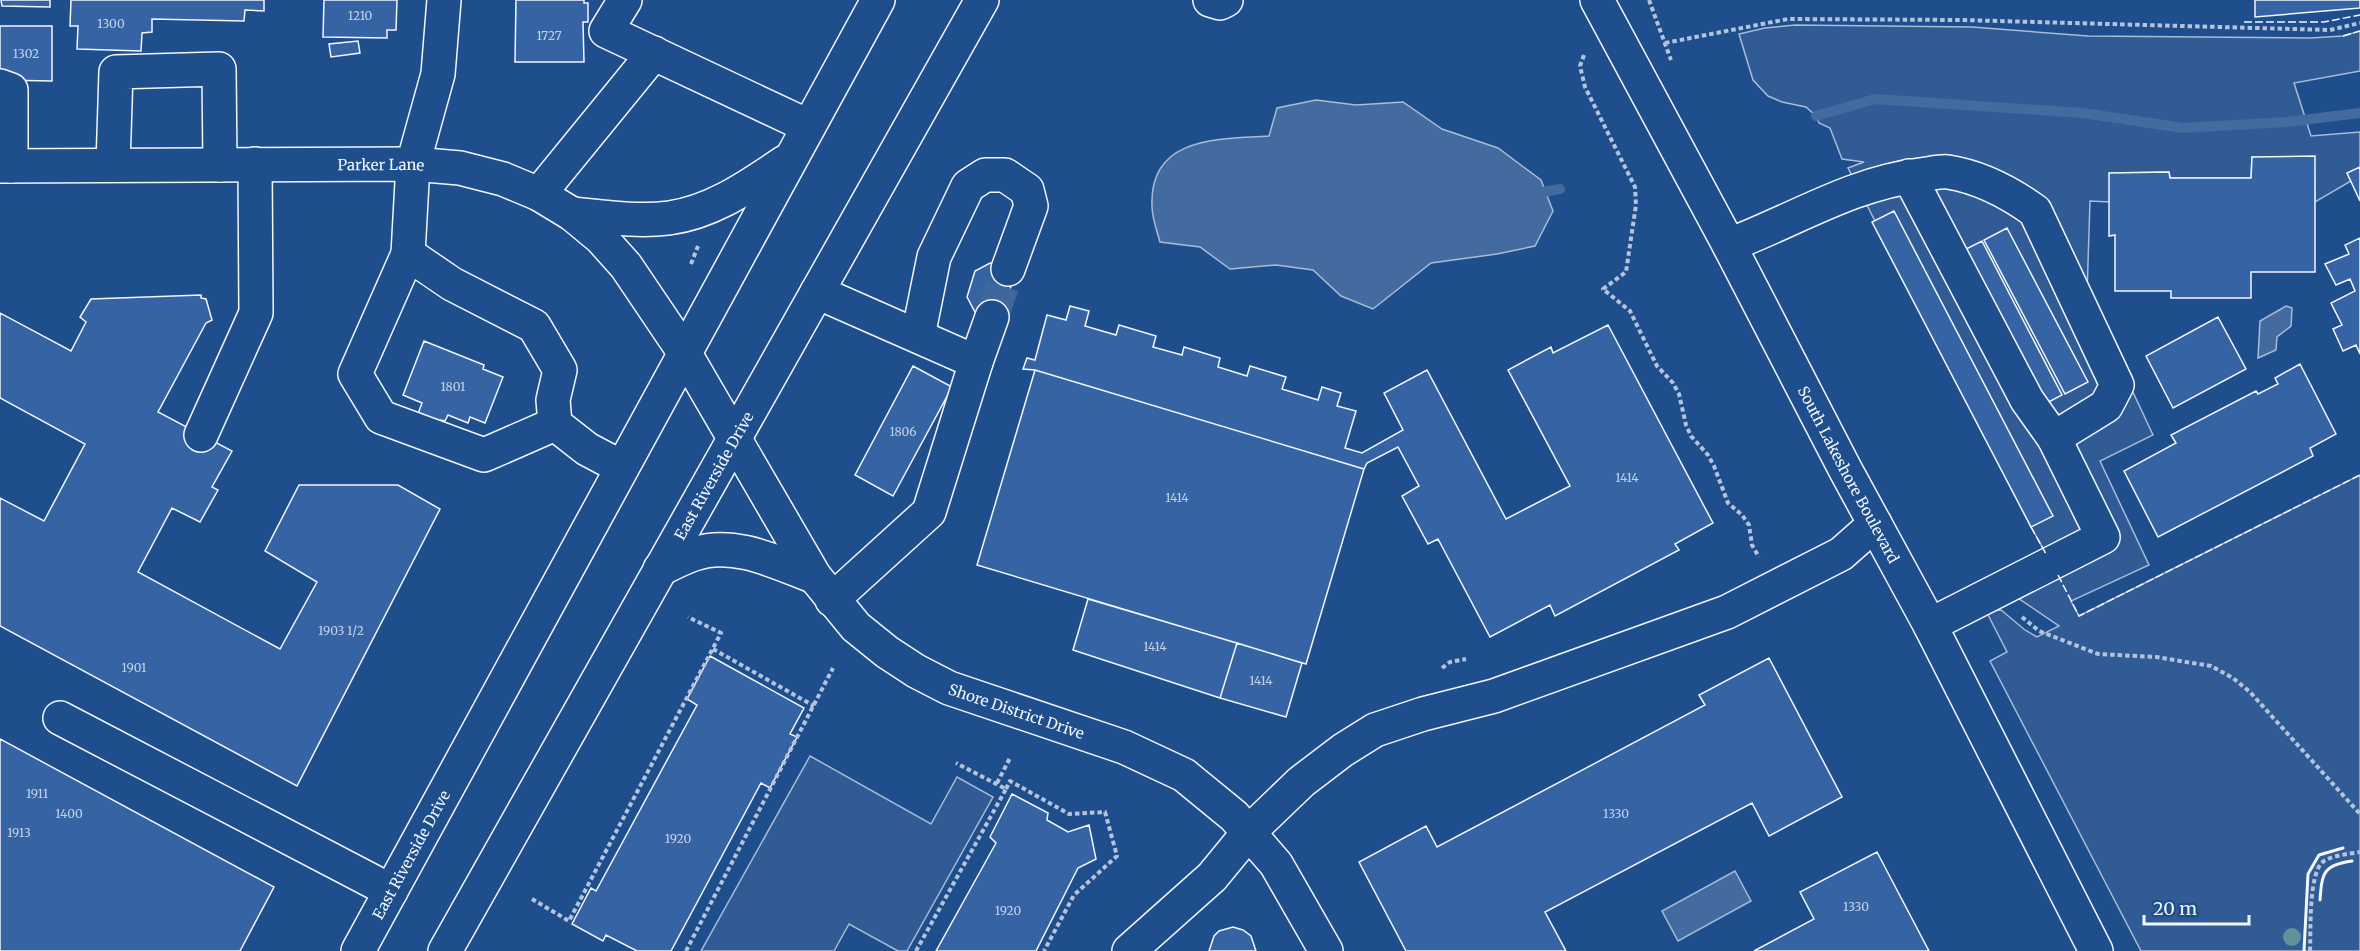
<svg xmlns="http://www.w3.org/2000/svg" width="2360" height="951" font-family="Merriweather,serif">
	<style>
		.built { fill: #305b95; stroke: #a8bbd7; stroke-width: 1.5 }
		.water { fill: #446ba0; stroke: #a8bbd7; stroke-width: 1.5 }
		.lines { fill: none; stroke-linecap: round; stroke-linejoin: round }
		.stream { stroke: #446ba0; stroke-width: 10 }
		.building { fill: #3563a3; stroke: #f2f6ff; stroke-width: 1.5 }
		.minor-tunnel { stroke: #3f679d; stroke-width: 33; stroke-dasharray: 33 16; stroke-linecap: butt }
		.minor-casing { stroke: #f2f6ff; stroke-width: 36 }
		.major-casing { stroke: #f2f6ff; stroke-width: 36 }
		.path { stroke: #b3c4dc; stroke-width: 4; stroke-dasharray: 4.5 3; stroke-linecap: butt }
		.minor { stroke: #1f4e8c; stroke-width: 33 }
		.major { stroke: #1f4e8c; stroke-width: 33 }
		.fence { stroke: #f2f6ff; stroke-width: 1.5; stroke-dasharray: 8 3; stroke-linecap: butt }
		.wall { stroke: #f2f6ff; stroke-width: 3 }
		.tree { fill: #61919a }
		.labels { text-anchor: middle; dominant-baseline: central; stroke-width: 4.5; stroke-linejoin: round; paint-order: stroke }
		.number-label { font-size: 12px; fill: #c3d1e8 }
		.street-label { font-size: 15px; fill: #f2f6ff; stroke: #1f4e8c }
	</style>
	<rect width="100%" height="100%" fill="#1f4e8c"/>
	<path class="built" d="M1795 25 1972 27 2088 36 2310 38 2343 36 2360 31V71L2294 83 2311 136 2360 132V167L2347 173 2351 181 2315 202 2314 157H2252L2251 178H2170L2169 172 2110 173V202L2090 201 2087 294 2153 435 2100 461 2149 565 2071 601 2079 616 2360 475V951H2141L1990 661 2007 652 1986 611 2001 610 2025 630 2037 637 2059 626 2015 596 2058 575 2031 527 1848 168 1864 162 1842 159 1830 128 1819 123 1816 116 1806 107 1782 102 1768 96 1753 80 1739 34 1765 28Z
		M810 756 931 824 957 777 993 797 907 951H898L849 924 834 951H701Z"/>
	<path class="water" d="M1316 100 1356 105 1403 102 1442 129 1498 148 1541 180 1553 211 1535 246 1497 254 1431 263 1373 309 1341 296 1313 270 1276 265 1230 269 1200 247 1160 242C1157 231 1152 218 1152 206 1149 136 1219 139 1269 136L1277 108Z
		M2286 306 2292 308 2291 326 2277 337 2276 350 2258 358 2260 321Z
		M1735 871 1751 901 1678 941 1662 911Z"/>
	<g class="lines">
		<path class="stream" d="M1816 116 1875 99 2083 113 2183 128 2287 122 2360 113
			M1531 194 1560 189"/>
	</g>
	<path class="building" d="M1 0H50V7L2 6Z
		M71 0H264V11L245 10 244 21 152 19V32L142 33 141 51 77 49 78 26H70Z
		M324 0H397L396 30H387V38L323 37Z
		M516 0H584V3H588V22H583L584 62H515Z
		M2255 0H2360V8L2255 17Z
		M0 26H52V81L0 80Z
		M358 41 360 53 331 57 329 44Z
		M2315 156V272H2251V298H2171V291H2115V235L2109 236V173L2169 172 2170 178H2251L2252 157Z
		M2360 167V201L2347 173Z
		M1894 211 2053 516 2031 527 1872 222Z
		M2007 228 2088 382 2065 394 1984 240Z
		M2360 238V354L2356 345 2343 351 2333 329 2342 325 2331 303 2355 291 2350 279 2336 285 2325 264 2349 254 2345 245Z
		M1982 241 2062 395 2041 406 1960 252Z
		M990 263 1015 270 1002 320 975 312 967 297 975 271Z
		M201 295V298L206 299 212 320 206 323 158 412 232 451 212 487 218 490 200 522 172 508 138 572 280 649 317 582 265 551 299 485H398L440 509 297 786 0 626V498L44 521 85 444 0 398V313L71 351 86 322 80 317 91 299Z
		M1070 306 1089 311 1085 326 1116 335 1119 325 1156 336 1153 347 1182 355 1184 347 1220 358 1218 367 1247 376 1250 366 1286 377 1282 389 1318 400 1322 387 1341 393 1337 406 1356 411 1345 448 1362 453 1403 430 1384 393 1427 370 1506 519 1570 486 1508 370 1551 347 1553 353 1608 325 1713 523 1675 544 1679 550 1555 616 1550 605 1490 637 1438 539 1428 544 1402 496 1419 486 1398 447 1367 463 1364 469 1035 370 1023 369 1027 358 1035 360 1047 315 1066 320Z
		M2218 317 2246 369 2173 408 2146 356Z
		M424 341 484 365 483 369 503 377 485 423 470 417 468 423 448 415 445 421 441 420 437 427 416 419 422 403 403 395Z
		M2300 364 2336 434 2310 448 2313 456 2158 537 2124 471 2176 443 2171 435 2256 391 2258 394 2278 384 2275 378Z
		M913 366 952 387 893 496 855 475Z
		M1035 370 1364 469 1306 664 977 565Z
		M1088 599 1237 643 1220 698 1073 650Z
		M1237 643 1302 663 1286 717 1220 698Z
		M710 656 804 708 790 734 797 737 770 788 761 783 671 951H637L606 935 603 941 572 924 591 888 596 891 697 705 687 699Z
		M1769 658 1842 797 1769 836 1752 803 1545 912 1566 951H1406L1359 862 1426 826 1437 847 1705 705 1699 695Z
		M0 739 274 887 240 951H0Z
		M1012 794 1048 813 1047 820 1068 832 1089 825 1096 859 1078 868 1036 951H936L996 843 990 837Z
		M1877 852 1929 951H1754L1814 919 1800 892Z
		M1233 927 1243 930 1251 936 1256 951H1209L1214 936 1219 931Z"/>
	<g class="lines">
		<path class="minor-tunnel" d="M992 317 1008 269"/>
		<g class="minor-casing">
			<g id="minor">
				<path d="M444 0 438 74 413 164 408 254 452 284 534 326 560 370 553 400 555 424 587 449 621 467"/>
				<path d="M625 0 606 31 808 126"/>
				<path d="M1210 0 1220 3 1226 0"/>
				<path d="M0 86 11 90V166"/>
				<path d="M113 165 116 72 219 69 220 165"/>
				<path id="s1" d="M0 166 413 164 460 168 503 179 539 194 572 214 601 238 626 266 684 352 815 577 856 627 887 652 916 671 949 688 1124 747 1184 775 1234 816 1276 864 1326 951"/>
				<path d="M1909 176 2027 400 2054 438 2103 537 1930 625"/>
				<path d="M539 194 654 53"/>
				<path d="M1729 245C1793 221 1852 183 1921 175 1930 174 1940 171 1948 172 1980 177 2010 193 2035 211L2117 385 2106 406 2054 438"/>
				<path d="M408 254 355 374 381 417 484 455 555 424"/>
				<path d="M817 292 976 362 929 512 832 600"/>
				<path d="M918 336 934 257 968 186 985 175H1005L1027 190 1031 206 1008 269"/>
				<path d="M976 362 992 317"/>
				<path d="M201 435 256 313 255 164"/>
				<path d="M60 718 391 891"/>
				<path d="M1129 951 1212 877 1249 832 1301 782 1343 750 1375 730 1423 714 1494 696 1727 612 1841 554 1875 524"/>
			</g>
		</g>
		<g class="major-casing">
			<g id="major">
				<path id="s2" d="M1597 0 1729 245 1845 469 1930 625 2096 951"/>
				<path d="M572 214C604 217 637 222 669 218 713 212 749 186 785 162"/>
				<path d="M660 569C671 564 682 558 694 554 734 540 778 563 815 577"/>
				<path id="s3" d="M358 951 878 0"/>
				<path id="s4" d="M445 951 982 0"/>
			</g>
		</g>
		<path class="path" d="M1649 0 1671 60
			M1665 43 1788 19 1961 20 2330 30 2360 23
			M1584 55 1580 66 1585 87 1635 187 1636 205 1626 272 1603 289 1630 311 1657 366 1673 383 1679 394 1686 425 1691 436 1708 455 1714 466 1728 503 1742 515 1749 525 1752 545 1759 557
			M691 264 698 246
			M2022 617 2039 631 2098 654 2156 657 2211 666 2233 678 2250 692 2360 814
			M713 649 814 706
			M1442 668 1450 662 1466 659
			M997 783 1010 758
			M1006 789 1010 781 1069 814 1105 812 1117 856 1074 895 1044 951
			M532 899 569 921 721 633 688 617
			M686 951 833 668
			M916 951 1006 789 956 763
			M2310 951C2311 932 2308 871 2324 861 2334 855 2349 854 2360 852"/>
		<use href="#minor" class="minor"/>
		<use href="#major" class="major"/>
		<path class="fence" d="M2244 22H2324L2360 15
			M2343 36 2360 31
			M2031 527 2046 554
			M2058 575 2079 616 2360 475"/>
		<path class="wall" d="M2320 900C2322 873 2323 865 2352 861
			M2304 951 2308 874 2319 855 2343 848"/>
	</g>
	<circle class="tree" cx="2292" cy="937" r="9"/>
	<g class="labels">
		<g class="number-label">
			<text x="360" y="15">1210</text>
			<text x="111" y="23">1300</text>
			<text x="549" y="35">1727</text>
			<text x="26" y="53">1302</text>
			<text x="453" y="386">1801</text>
			<text x="903" y="431">1806</text>
			<text x="1627" y="477">1414</text>
			<text x="1177" y="497">1414</text>
			<text x="341" y="630">1903 1/2</text>
			<text x="1155" y="646">1414</text>
			<text x="134" y="667">1901</text>
			<text x="1261" y="680">1414</text>
			<text x="37" y="793">1911</text>
			<text x="69" y="813">1400</text>
			<text x="1616" y="813">1330</text>
			<text x="19" y="832">1913</text>
			<text x="678" y="838">1920</text>
			<text x="1856" y="906">1330</text>
			<text x="1008" y="910">1920</text>
		</g>
		<g class="street-label">
			<text stroke="none"><textPath href="#s1" startOffset="381">Parker Lane</textPath></text>
			<text stroke="none"><textPath href="#s2" startOffset="537">South Lakeshore Boulevard</textPath></text>
			<text stroke="none"><textPath href="#s4" startOffset="546">East Riverside Drive</textPath></text>
			<text stroke="none"><textPath href="#s1" startOffset="1269">Shore District Drive</textPath></text>
			<text stroke="none"><textPath href="#s3" startOffset="110">East Riverside Drive</textPath></text>
		</g>
	</g>
	<path d="M2144 915v9h105v-9" fill="none" stroke="#f2f6ff" stroke-width="3"/>
	<text x="2153" y="915" font-size="18" fill="#f2f6ff" stroke="#1f4e8c" stroke-width="4.5" paint-order="stroke">20 m</text>
</svg>
